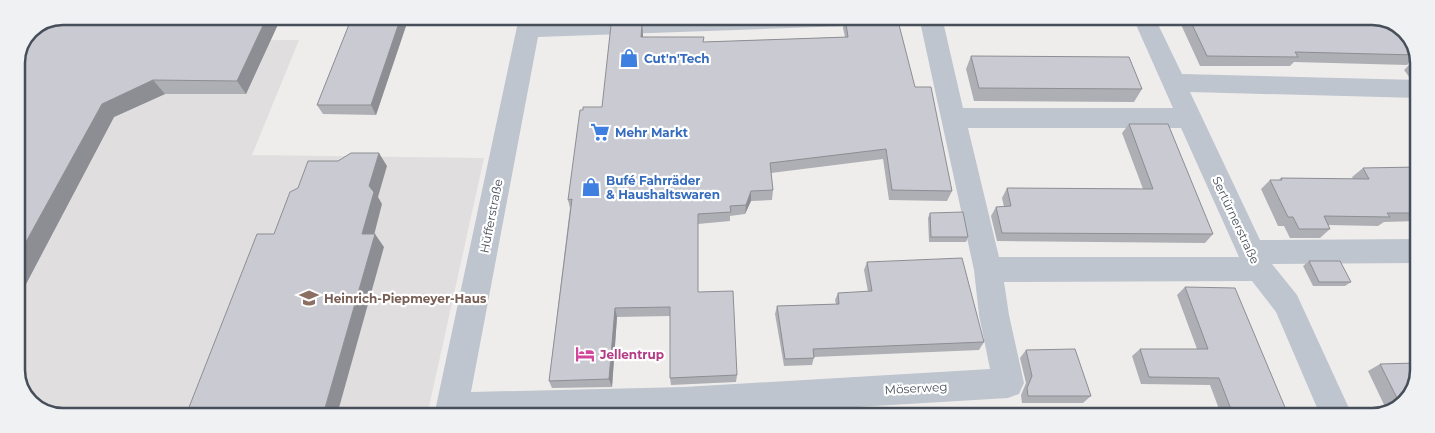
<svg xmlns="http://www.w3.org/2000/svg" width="1435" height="433" font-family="Montserrat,sans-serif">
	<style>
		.education { fill: #e0dede }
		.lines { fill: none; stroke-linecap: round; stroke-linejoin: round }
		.minor { fill: #bec5ce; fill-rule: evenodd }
		.wall { fill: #aeafb5 }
		.shaded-wall { fill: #8d8e93 }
		.building { fill: #cacbd2; stroke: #8d8e93 }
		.labels { text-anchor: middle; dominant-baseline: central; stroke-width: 4.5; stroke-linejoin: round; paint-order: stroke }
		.shop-label { font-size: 12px; font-weight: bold; fill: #366cbe; stroke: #fff; text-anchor: start }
		.street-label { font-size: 12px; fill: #464e59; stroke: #fff }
		.education-label { font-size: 12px; font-weight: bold; fill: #785e54; stroke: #fff; text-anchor: start }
		.hotel-label { font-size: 12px; font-weight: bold; fill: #b23c85; stroke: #fff; text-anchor: start }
		.rim { fill: none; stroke: #464e59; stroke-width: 2.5 }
	</style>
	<rect width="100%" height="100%" fill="#efedec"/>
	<path class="education" d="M299 40 252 155 484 158 427 416 51 415 26 399 16 373V63L25 42Z"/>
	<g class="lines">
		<path class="minor" d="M519 17H541V21L644 17H885L882 23 874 25 538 37 471 392 684 387 990 369 979 315 974 270 919 17H942L963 108H1173L1133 18H1155L1182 74 1419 80 1418 98 1190 92 1260 240 1418 239V263L1272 264 1297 295 1353 417H1321L1276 312 1252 281 1004 282 1009 315 1024 383 1019 394 1008 398 707 416H434ZM968 128H1181L1239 257H999Z"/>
	</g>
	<path class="wall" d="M63 16 285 17 280 20 246 94H165L114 117 16 303V63Z
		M352 17H409L376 115 323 114 317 105Z
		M845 17 915 87 952 191 947 201 889 200 883 159 771 173 773 190 772 200 751 201 745 214 730 216V221L698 224V292L737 375 736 382 671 385 670 378V316L617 317 612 387 552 388 549 381 570 208 568 200 602 107 642 24 643 37 704 42 845 37 843 28Z
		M1178 18H1275L1276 19 1307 24 1416 55 1407 65 1294 62 1290 66H1200Z
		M971 56 1142 89 1134 102 974 101 966 69Z
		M1410 64H1419V79L1410 78 1404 70Z
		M1129 124 1213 234 1205 243 997 241 991 216 996 207H1004L1002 198 1007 188 1143 189 1122 133Z
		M1418 167V221L1384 222 1378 226 1328 225 1330 229 1320 238H1290L1284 226H1278L1261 189 1270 180H1279L1281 178 1353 179 1352 177 1363 168Z
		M930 213 968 237 966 242H929L928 218Z
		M1309 261 1351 282 1345 286H1313L1303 266Z
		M867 262 984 342 979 350 814 357 812 365 784 366 775 314 777 306 836 304 835 300 838 293 868 292 864 270Z
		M1418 274V288L1412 278Z
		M1185 287 1289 417H1222L1210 385 1141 384 1132 356 1140 349H1197L1177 295Z
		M1026 350 1091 396 1083 403H1022L1021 395 1026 383 1020 358Z
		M1380 364 1417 382 1400 407 1387 411 1368 371Z"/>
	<path class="shaded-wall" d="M267 17H285L280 20 246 94 237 81Z
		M401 17H409L376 115 371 105Z
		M642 24 643 35 642 47 641 37Z
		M153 80 165 94 114 117 16 303V260L102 104Z
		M379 153 387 166 378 197 382 204 371 247 362 234 369 186Z
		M751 191V201L745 214 746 205Z
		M375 234 384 247 337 415H323Z
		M615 308 617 317 612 387 609 379Z
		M606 408 609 416H605Z"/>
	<path class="building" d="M63 16 267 17 237 81 153 80 102 104 16 260V63L30 30Z
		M352 17H401L371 105H317Z
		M845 17H897L915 87H931L952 191 892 190 886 149 770 163 773 190 751 191 746 205 730 206 731 212 698 214V292L733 291 737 375 670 378V307L615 308 609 379 549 381 572 199 568 200 580 110H583V107H602L611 25 642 24 641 37H704L703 42 848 37Z
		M1189 18H1275L1276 19H1304L1307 24 1395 25 1416 55 1295 52 1298 57 1207 56Z
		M971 56 1129 57 1142 89 979 88Z
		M1410 64H1419V73L1415 72Z
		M1129 124H1168L1213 234 1002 233 996 207 1011 206 1007 188 1153 189Z
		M351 153H379L369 186 374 192 362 234H375L323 415H186L257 234H274L290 192 298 188 308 161H338Z
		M1418 167V213H1387L1390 217 1324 216 1330 229H1299L1293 217H1288L1270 180H1282L1281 178 1369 179 1363 168Z
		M963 212 968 237H931L930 213Z
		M962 258 984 342 813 349 814 358 785 359 777 306 839 304 838 293 872 291 867 262Z
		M1309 261H1340L1351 282H1319Z
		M1185 287 1235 288 1289 417H1234L1219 378 1149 377 1140 349H1208Z
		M1075 349 1091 396H1028L1027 388 1032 376 1026 350Z
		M1417 363V382L1401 406 1380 364Z
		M544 408H606L605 416H543Z
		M738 409V413L796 414V416H692V411Z
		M1000 410 1002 416H863Z"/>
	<defs>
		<g id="shop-bare" transform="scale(1.5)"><path d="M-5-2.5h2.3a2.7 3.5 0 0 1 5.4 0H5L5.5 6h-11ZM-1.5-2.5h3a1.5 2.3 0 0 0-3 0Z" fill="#3f7fe0" stroke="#fff" stroke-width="2.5" paint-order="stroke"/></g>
		<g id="supermarket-bare" transform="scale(1.5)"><path d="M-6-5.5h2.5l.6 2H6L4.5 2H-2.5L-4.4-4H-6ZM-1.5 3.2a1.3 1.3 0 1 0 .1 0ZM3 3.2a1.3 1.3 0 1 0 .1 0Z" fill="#3f7fe0" stroke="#fff" stroke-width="2.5" paint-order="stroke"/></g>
		<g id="school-bare" transform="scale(1.5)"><path d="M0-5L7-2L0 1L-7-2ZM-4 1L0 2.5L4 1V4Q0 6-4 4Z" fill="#8d6e63" stroke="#fff" stroke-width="2.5" paint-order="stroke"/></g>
		<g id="hotel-bare" transform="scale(1.5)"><path d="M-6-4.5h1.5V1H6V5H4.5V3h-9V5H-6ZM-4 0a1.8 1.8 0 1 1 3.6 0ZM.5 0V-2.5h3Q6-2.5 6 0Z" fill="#d1479c" stroke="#fff" stroke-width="2.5" paint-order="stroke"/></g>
	</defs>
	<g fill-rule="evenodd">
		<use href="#shop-bare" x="629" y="58"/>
		<use href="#supermarket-bare" x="600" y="132"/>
		<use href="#shop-bare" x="591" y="187"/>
		<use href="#school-bare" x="309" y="298"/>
		<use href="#hotel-bare" x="585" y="354"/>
	</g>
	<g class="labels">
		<g class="shop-label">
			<text x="644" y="58">Cut'n'Tech</text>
			<text x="615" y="132">Mehr Markt</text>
			<text x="606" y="180">Bufé Fahrräder<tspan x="606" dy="14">&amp; Haushaltswaren</tspan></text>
		</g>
		<g class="street-label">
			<text transform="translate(491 216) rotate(-79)">Hüfferstraße</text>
			<text transform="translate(1236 220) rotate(65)">Sertürnerstraße</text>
			<text transform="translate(916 388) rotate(-3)">Möserweg</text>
		</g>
		<g class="education-label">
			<text x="324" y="298">Heinrich-Piepmeyer-Haus</text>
		</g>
		<g class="hotel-label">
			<text x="600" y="354">Jellentrup</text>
		</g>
	</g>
	<path d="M0 0H1435V433H0ZM63 25H1372A38 38 0 0 1 1410 63V370A38 38 0 0 1 1372 408H63A38 38 0 0 1 25 370V63A38 38 0 0 1 63 25Z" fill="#f0f1f2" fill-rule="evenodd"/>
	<path class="rim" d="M63 25H1372A38 38 0 0 1 1410 63V370A38 38 0 0 1 1372 408H63A38 38 0 0 1 25 370V63A38 38 0 0 1 63 25Z"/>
</svg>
